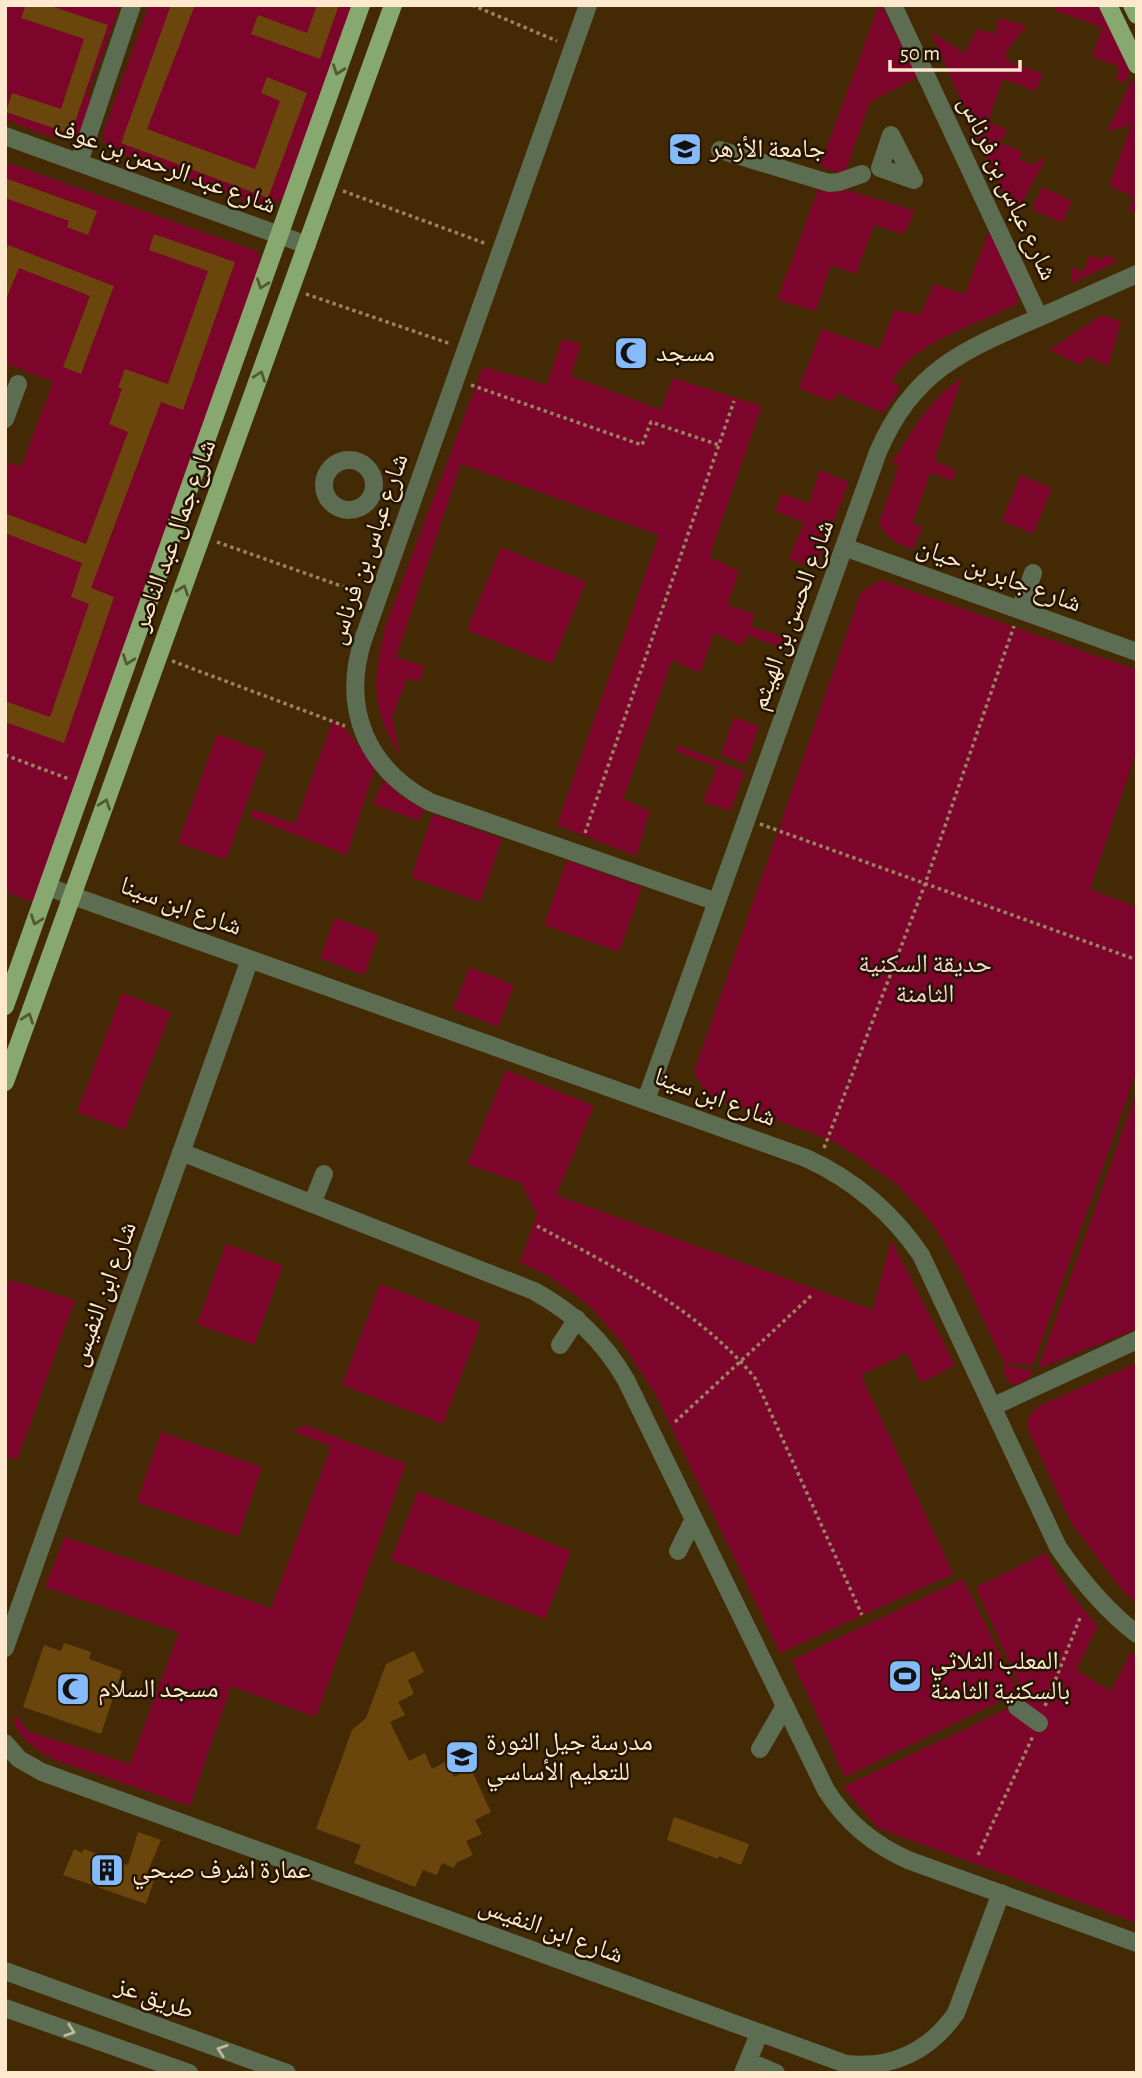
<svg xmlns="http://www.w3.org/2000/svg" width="1142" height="2078" font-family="'Alegreya Sans','Noto Naskh Arabic',sans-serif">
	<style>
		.green { fill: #7d042b }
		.building { fill: #6a460d }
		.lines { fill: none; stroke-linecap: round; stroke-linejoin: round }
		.path { stroke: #9a8262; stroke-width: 3.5; stroke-dasharray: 3.5 3.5; stroke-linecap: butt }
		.minor { stroke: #5d6d51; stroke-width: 18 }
		.major { stroke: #87a96f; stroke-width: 18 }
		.oneway { stroke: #515832 }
		.oneway2 { stroke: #beb79c }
		.labels { text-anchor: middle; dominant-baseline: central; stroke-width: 5; stroke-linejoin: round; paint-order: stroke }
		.poi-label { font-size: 26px; fill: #fee8ce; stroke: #241501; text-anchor: start }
		.street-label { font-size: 26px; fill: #fee8ce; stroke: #241501 }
		.park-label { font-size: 26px; fill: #f8d5d8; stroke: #241501 }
	</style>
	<rect width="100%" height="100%" fill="#432a04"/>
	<path class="green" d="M5 5H120L87 96 93 100C90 109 88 124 82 131 66 149 25 126 5 119Z
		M149 5H352L287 197 264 208 109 149 104 143 103 133Z
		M879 5H881L918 77 870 102 844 175 820 166Z
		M1056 5H1097L1107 20 1130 70 1125 82 1116 81 1119 67 1092 57 1102 28 1054 10Z
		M999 18 1027 26 1005 53 1008 61 1043 74 1036 91 1003 79 988 122 1007 130 1000 143 1022 151 1019 160 1036 165 1038 158 1046 159 1013 219 931 32 965 53 977 29 995 34Z
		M1133 78 1137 88V213L1128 210 1134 197 1109 186 1131 125 1107 131Z
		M5 162 257 251 261 262 35 903 5 892V461L21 467 53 382 5 363Z
		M821 182 915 211 904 234 874 225 856 274 831 265 816 311 777 300Z
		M1042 187 1072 201 1063 223 1032 209Z
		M989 231 1018 292V303C980 325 913 340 892 382L901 388 883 413 837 393 832 402 799 388 822 329 879 349 894 310 920 315 934 284 965 294Z
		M1090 255 1102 260 1105 255 1118 261 1072 283 1071 267 1083 272Z
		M1102 315 1121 322 1108 366 1087 356 1081 365 1049 350Z
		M562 339 581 344 571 376 661 410 673 378 762 406 709 557 739 571 727 605 755 614 751 626 789 639 784 649 747 635 742 646 714 633 700 673 672 660 623 799 650 811 636 856 557 825 659 535 461 464 396 657 424 666 421 681 407 679 392 717 400 756C370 702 373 686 385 627L483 367 547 385Z
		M962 378 934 460 956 470 953 481 930 473 912 524 922 527 913 549C897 544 887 539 879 523L899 466 892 463C912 432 930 398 962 378Z
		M820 470 849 482 815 568 789 559 804 522 775 511 782 493 809 504Z
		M1020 475 1052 488 1033 534 1002 521Z
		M501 547 586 582 552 664 467 630Z
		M881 580 1137 670V750L1090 889 1137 907V1070L1033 1365 1004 1363 961 1272 933 1224 897 1184 849 1151 828 1139 707 1095 694 1072 861 592Z
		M734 717 759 726 746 764 721 755Z
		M333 720 345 728 375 767 347 855 250 817 253 809 295 824Z
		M217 734 265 752 226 860 178 843Z
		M678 745 745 772 730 811 703 802 717 767 676 751Z
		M384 779 401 796 424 810 419 821 373 804Z
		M433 814 502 839 480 902 411 877Z
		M567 860 642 887 619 952 544 925Z
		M335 918 379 934 364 975 320 958Z
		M469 967 514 985 498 1027 453 1009Z
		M122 993 171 1012 125 1130 77 1112Z
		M506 1070 594 1106 556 1195 873 1310 891 1240 955 1365 921 1383 907 1353 861 1375 953 1574 780 1653 655 1393 620 1340 591 1307 552 1278 520 1262 537 1214 521 1183 467 1164Z
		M1137 1091V1329L1038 1369Z
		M226 1244 283 1266 254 1345 197 1324Z
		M10 1280 75 1300 17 1460 5 1456V1293Z
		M380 1284 481 1323 443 1424 342 1385Z
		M1137 1363V1604L1120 1588 1071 1522 1027 1427 1029 1416 1039 1406Z
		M1004 1365 1032 1370 1031 1376 1018 1385 1011 1384 1003 1372Z
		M305 1425 406 1464 316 1717 231 1686 190 1806 55 1760C39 1751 17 1738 13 1718L17 1717 28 1731 130 1764 179 1632 45 1587 65 1537 271 1608 331 1446 292 1431Z
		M161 1432 262 1467 238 1537 137 1502Z
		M418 1491 571 1551 545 1619 391 1560Z
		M1046 1553C1059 1581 1078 1603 1098 1626L1076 1670 1111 1691 1131 1652 1137 1656V1923L878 1828 843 1787 1026 1700 976 1587Z
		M963 1579 1019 1692 845 1777 792 1660Z"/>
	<path class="building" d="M26 5H48L108 25 71 134 6 112 12 93 61 109 84 39 21 18Z
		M171 5H195L147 129 255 169 280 101 261 93 267 77 307 93 268 198 121 143Z
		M317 5H339L320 59 251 34 258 15 307 33Z
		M5 178 97 211 88 235 67 227 69 221 5 198Z
		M154 234 235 262 183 410 161 402 91 588 114 597 64 743 5 722V701L50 717 89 604 71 597 82 563 5 533V513L86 544 128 432 109 424 122 389 118 387 125 369 168 384 208 271 149 250Z
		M8 245 114 286 81 374 63 367 90 296 19 268 5 302V254Z
		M64 1643 91 1652 89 1659 122 1671 101 1734 23 1707 44 1645 61 1651Z
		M414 1651 424 1672 408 1680 414 1694 398 1702 405 1715 390 1722 409 1761 425 1753 432 1769 447 1761 454 1777 471 1769 491 1812 475 1820 482 1834 466 1841 473 1855 456 1863 454 1868 442 1863 437 1875 423 1870 415 1887 354 1863 361 1845 316 1829 352 1730 366 1718 386 1664Z
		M674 1817 749 1844 741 1865 719 1856 718 1859 667 1840Z
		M138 1832 161 1840 147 1873 155 1877 146 1904 63 1875 74 1849 82 1853 84 1849 128 1865Z"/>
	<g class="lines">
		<path class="path" d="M472 5 557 41
			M343 191 487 244
			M306 294 451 344
			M471 385 642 445 651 422 719 445
			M217 542 361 593
			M172 661 345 726
			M5 755 69 779
			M760 824 1137 960
			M585 833 734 401
			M824 1148 925 884 1014 626
			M537 1226C615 1267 698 1309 755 1378L862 1615
			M675 1422 813 1294
			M1045 1706 1080 1618
			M978 1855 1033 1736"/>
		<path class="minor" d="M588 5 363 640C341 709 367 769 430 802L717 902
			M893 5 1039 317
			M891 135 914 180 880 168Z
			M5 136 307 245
			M720 150 829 183 839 182 862 174
			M79 162 132 5
			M5 419 18 384
			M324 485a25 25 0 1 1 50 0a25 25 0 1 1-50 0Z
			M844 547 1137 652
			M1020 610 1033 573
			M48 887 806 1158C854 1180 891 1211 921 1255L1058 1547C1080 1579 1105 1610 1137 1634
			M646 1100 878 452C913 371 961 351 1038 318 1071 303 1104 289 1137 274
			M181 1152 534 1291C574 1313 603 1340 626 1380L826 1790C847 1823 873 1844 908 1860L1137 1943
			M312 1204 324 1174
			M560 1345 577 1319
			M992 1407 1137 1340
			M678 1551 694 1519
			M5 1648 250 959
			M1017 1707 1039 1723
			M5 1743 19 1759 42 1772 846 2064C892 2069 930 2051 956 2013L1001 1893
			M760 1749 785 1706
			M5 1971 287 2073
			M5 2008 189 2073
			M748 2061 776 2073
			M743 2073 759 2034"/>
		<path class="major" d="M1108 5 1137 65
			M1132 5 1137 15
			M5 1006 361 5
			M5 1082 393 5"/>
	</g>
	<defs><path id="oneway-chevron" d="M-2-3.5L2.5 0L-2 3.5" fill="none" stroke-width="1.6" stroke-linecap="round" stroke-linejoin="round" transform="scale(1.75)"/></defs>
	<g class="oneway">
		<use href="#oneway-chevron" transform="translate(338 70) rotate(110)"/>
		<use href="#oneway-chevron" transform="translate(262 284) rotate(110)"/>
		<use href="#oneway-chevron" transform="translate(260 376) rotate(-70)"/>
		<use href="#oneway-chevron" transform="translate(183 590) rotate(-70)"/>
		<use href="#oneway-chevron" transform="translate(128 660) rotate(110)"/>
		<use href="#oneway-chevron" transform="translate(105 804) rotate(-70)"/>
		<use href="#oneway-chevron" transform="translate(36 920) rotate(110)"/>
		<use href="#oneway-chevron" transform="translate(28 1018) rotate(-70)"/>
	</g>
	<g class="oneway2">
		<use href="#oneway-chevron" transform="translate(70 2031) rotate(19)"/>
		<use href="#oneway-chevron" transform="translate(222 2050) rotate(-161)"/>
	</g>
	<defs>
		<g id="university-square" transform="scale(1.75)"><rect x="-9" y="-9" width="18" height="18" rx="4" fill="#85bbfb" stroke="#241501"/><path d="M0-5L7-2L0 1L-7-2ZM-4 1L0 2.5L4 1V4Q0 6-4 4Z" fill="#111"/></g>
		<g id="mosque-square" transform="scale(1.75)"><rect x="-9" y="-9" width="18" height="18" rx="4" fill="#85bbfb" stroke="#241501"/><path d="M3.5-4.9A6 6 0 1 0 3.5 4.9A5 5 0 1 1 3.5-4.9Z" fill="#111"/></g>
		<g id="stadium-square" transform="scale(1.75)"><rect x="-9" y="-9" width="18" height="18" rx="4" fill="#85bbfb" stroke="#241501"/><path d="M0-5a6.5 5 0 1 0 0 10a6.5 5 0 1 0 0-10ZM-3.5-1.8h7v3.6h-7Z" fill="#111"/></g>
		<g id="school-square" transform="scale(1.75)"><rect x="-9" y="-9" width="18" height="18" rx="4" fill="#85bbfb" stroke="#241501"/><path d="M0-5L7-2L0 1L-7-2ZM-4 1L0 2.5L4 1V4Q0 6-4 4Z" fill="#111"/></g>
		<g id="building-square" transform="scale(1.75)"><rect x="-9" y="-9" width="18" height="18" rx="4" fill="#85bbfb" stroke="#241501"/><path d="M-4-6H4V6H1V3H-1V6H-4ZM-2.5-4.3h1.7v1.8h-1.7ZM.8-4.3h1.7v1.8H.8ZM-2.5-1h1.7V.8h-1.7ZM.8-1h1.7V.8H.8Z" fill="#111"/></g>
	</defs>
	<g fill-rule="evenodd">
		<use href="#university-square" x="685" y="149"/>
		<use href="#mosque-square" x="631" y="353"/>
		<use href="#stadium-square" x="905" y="1676"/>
		<use href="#mosque-square" x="73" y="1689"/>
		<use href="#school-square" x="462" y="1757"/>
		<use href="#building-square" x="107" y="1870"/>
	</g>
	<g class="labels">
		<g class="poi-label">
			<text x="710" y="149">جامعة الأزهر</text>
			<text x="656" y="353">مسجد</text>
			<text x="930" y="1661">المعلب الثلاثي<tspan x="930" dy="30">بالسكنية الثامنة</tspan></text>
			<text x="98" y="1689">مسجد السلام</text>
			<text x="486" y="1742">مدرسة جيل الثورة<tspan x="486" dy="30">للتعليم الأساسي</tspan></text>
			<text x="132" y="1870">عمارة اشرف صبحي</text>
		</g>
		<g class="street-label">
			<text transform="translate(165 166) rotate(20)">شارع عبد الرحمن بن عوف</text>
			<text transform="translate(1008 188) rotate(65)">شارع عباس بن فرناس</text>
			<text transform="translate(174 535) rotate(-70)">شارع جمال عبد الناصر</text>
			<text transform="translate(368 549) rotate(-71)">شارع عباس بن فرناس</text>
			<text transform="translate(999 575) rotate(20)">شارع جابر بن حيان</text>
			<text transform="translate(792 615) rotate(-70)">شارع الحسن بن الهيثم</text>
			<text transform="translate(181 906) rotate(20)">شارع ابن سينا</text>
			<text transform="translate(715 1097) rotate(20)">شارع ابن سينا</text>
			<text transform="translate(103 1294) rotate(-70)">شارع ابن النفيس</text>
			<text transform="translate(551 1930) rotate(20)">شارع ابن النفيس</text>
			<text transform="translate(155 1998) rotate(20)">طريق عز</text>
		</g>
		<g class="park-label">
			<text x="925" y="964">حديقة السكنية<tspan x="925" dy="30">الثامنة</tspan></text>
		</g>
	</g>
	<rect width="1142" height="2078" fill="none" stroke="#fee8ce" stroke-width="14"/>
	<path d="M890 60v10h130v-10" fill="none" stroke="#fee8ce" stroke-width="3.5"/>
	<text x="900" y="60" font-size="21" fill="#fee8ce" stroke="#241501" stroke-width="5" paint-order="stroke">50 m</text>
</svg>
